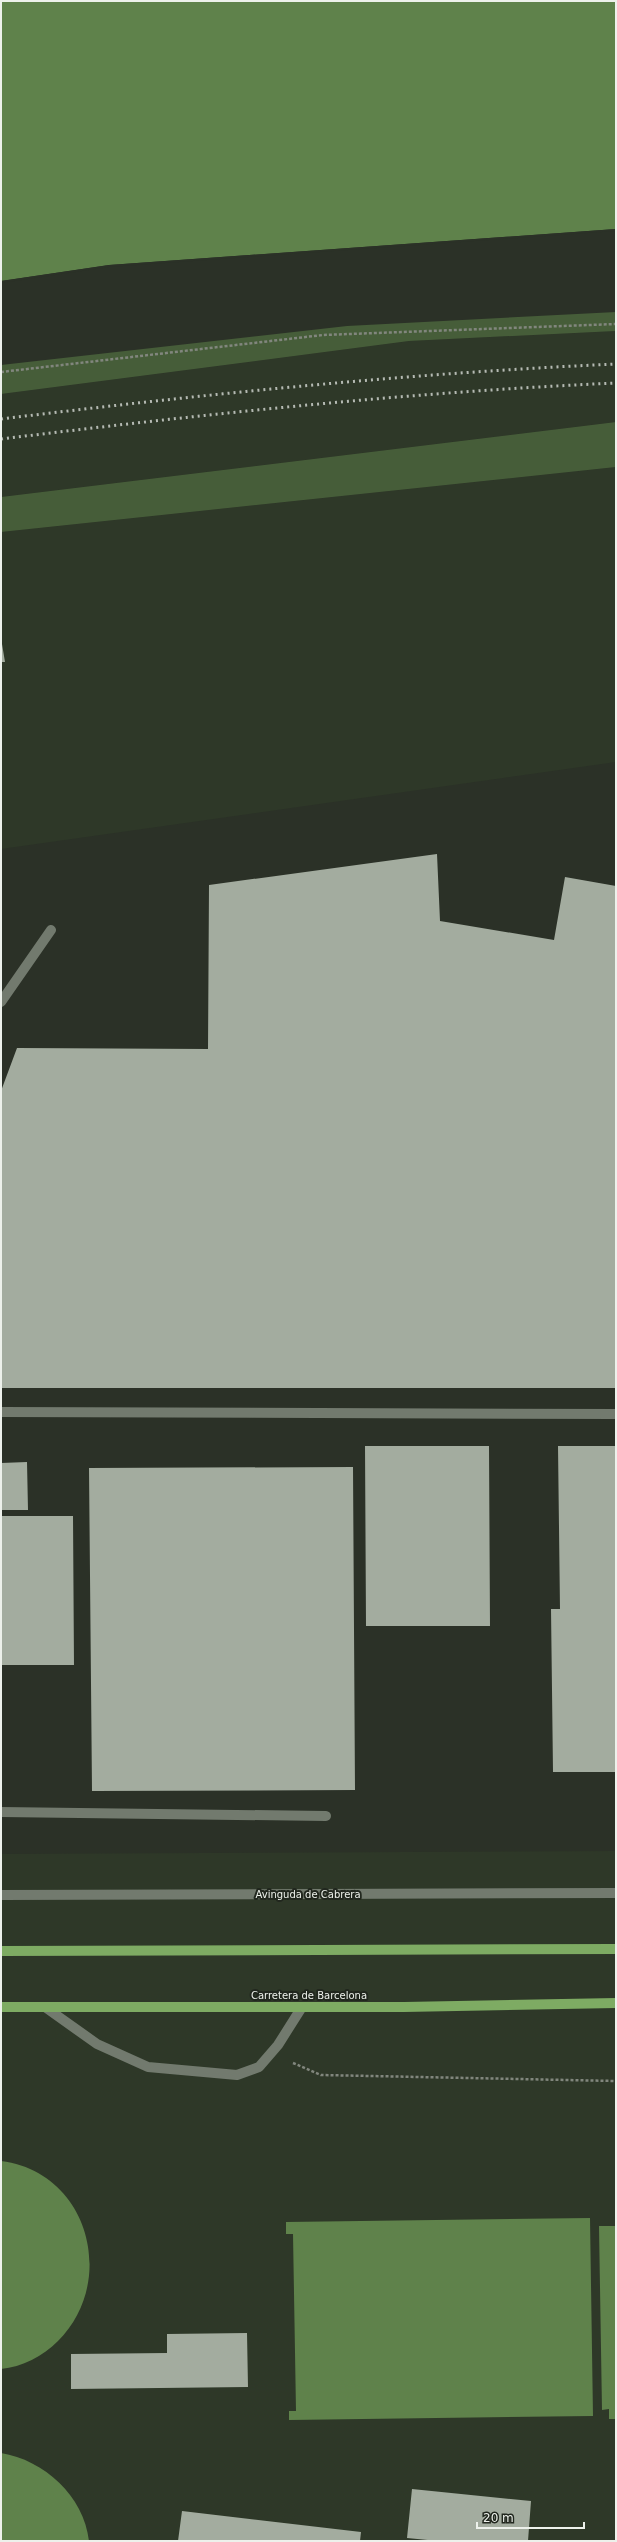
<svg xmlns="http://www.w3.org/2000/svg" width="617" height="2542" font-family="'DejaVu Sans',sans-serif">
	<style>
		.built { fill: #2e3828 }
		.green { fill: #465d39 }
		.water { fill: #5f824b }
		.pier { fill: #2b3127 }
		.building { fill: #a3ac9f }
		.lines { fill: none; stroke-linecap: round; stroke-linejoin: round }
		.path { stroke: #81867d; stroke-width: 2.5; stroke-dasharray: 3 2; stroke-linecap: butt }
		.lane { stroke: #727a6e; stroke-width: 10 }
		.primary { stroke: #7eab63; stroke-width: 10 }
		.rail { stroke: #b5bab3; stroke-width: 3; stroke-dasharray: 2 4; stroke-linecap: butt }
		.labels { text-anchor: middle; dominant-baseline: central; stroke-width: 4; stroke-linejoin: round; paint-order: stroke }
		.street-label { font-size: 10px; fill: #edf1eb; stroke: #21271e }
	</style>
	<rect width="100%" height="100%" fill="#2b3127"/>
	<path class="built" d="M616 331V422L1 497V394L409 341Z
		M616 467V762L1 849V532Z
		M616 1851V2541H1V1854Z"/>
	<path class="green" d="M616 312V331L409 341 1 394V365L347 326Z
		M616 422V467L1 532V497Z"/>
	<path class="water" d="M1 1H616V229L109 265 1 281Z
		M1 2161C89 2172 118 2281 58 2341 43 2356 22 2367 1 2369Z
		M590 2218 593 2416 289 2420V2411H296L293 2234H286V2222Z
		M599 2226H616V2419H609V2409L602 2410Z
		M1 2453C44 2460 84 2496 89 2541H1Z"/>
	<path class="pier" d="M616 229V231L109 267 1 283V281L109 265Z"/>
	<path class="building" d="M1 638 5 662H1Z
		M437 854 440 921 554 940 565 877 616 886V1388H1V1091L17 1048 208 1049 209 885Z
		M365 1446H489L490 1626H366Z
		M558 1446H616V1772H553L551 1609H560Z
		M27 1462 28 1510H1V1463Z
		M353 1467 355 1790 92 1791 89 1468Z
		M1 1516H73L74 1665H1Z
		M247 2333 248 2387 71 2389V2354L167 2353V2334Z
		M412 2489 531 2501 528 2541H438L407 2538Z
		M182 2511 361 2532 360 2541H178Z"/>
	<g class="lines">
		<path class="path" d="M1 372 323 335 616 324
			M293 2063 321 2075 616 2081"/>
		<path class="lane" d="M1 1002 51 930
			M1 1412 616 1414
			M1 1812 326 1816
			M1 1895 616 1893
			M45 2007 97 2044 148 2067 237 2075 259 2067 278 2045 302 2007"/>
		<path class="primary" d="M1 1951 616 1949
			M1 2007H404L616 2003"/>
		<path class="rail" d="M1 419C205 394 411 373 616 364
			M1 439C205 414 411 392 616 383"/>
	</g>
	<g class="labels">
		<g class="street-label">
			<text x="308" y="1894">Avinguda de Cabrera</text>
			<text x="309" y="1995">Carretera de Barcelona</text>
		</g>
	</g>
	<rect width="617" height="2542" fill="none" stroke="#edf1eb" stroke-width="4"/>
	<path d="M477 2522v6h107v-6" fill="none" stroke="#edf1eb" stroke-width="2"/>
	<text x="483" y="2522" font-size="12" fill="#edf1eb" stroke="#21271e" stroke-width="3" paint-order="stroke">20 m</text>
</svg>
